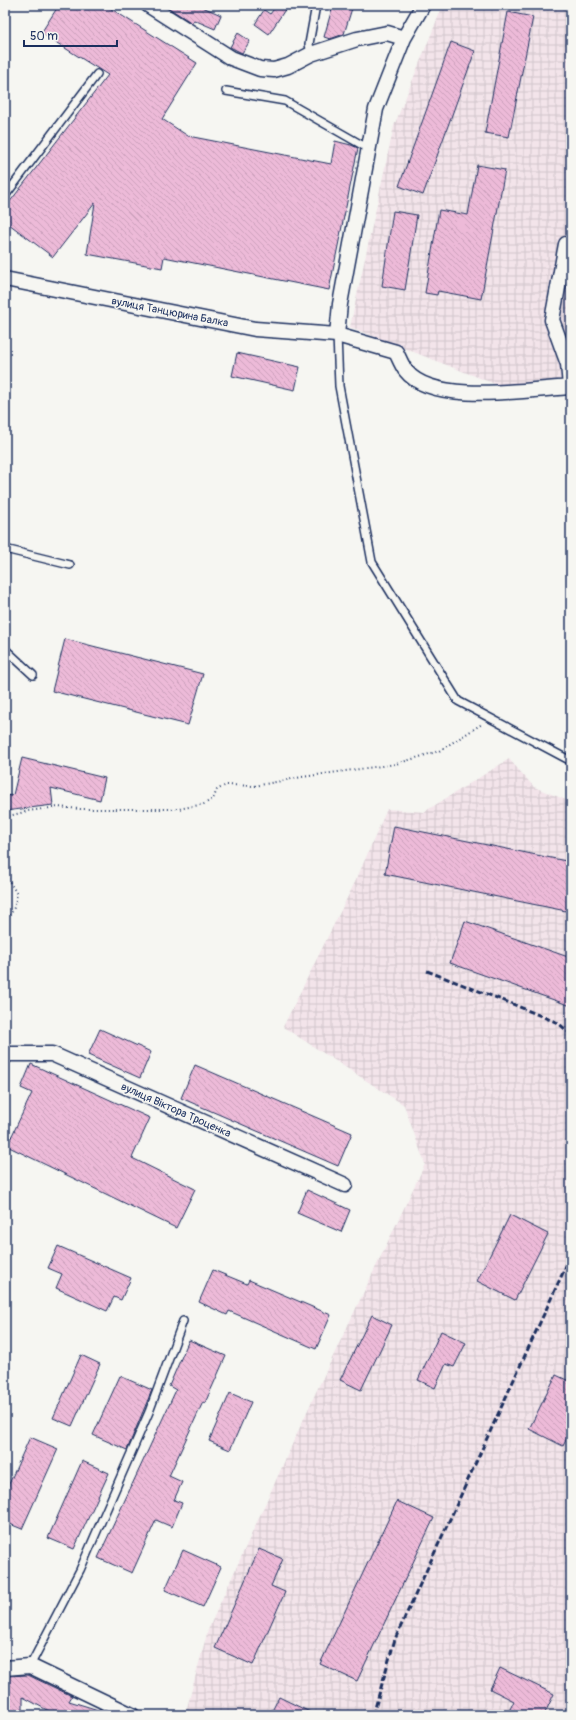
<svg xmlns="http://www.w3.org/2000/svg" width="576" height="1720" font-family="Pangolin,sans-serif">
	<style>
		.industrial { fill: url(#industrial-grid) }
		.building { fill: url(#building-back-hatch); stroke: #1b2f5e }
		.lines { fill: none; stroke-linecap: round; stroke-linejoin: round }
		.service-casing { stroke: #1b2f5e; stroke-width: 10 }
		.minor-casing { stroke: #1b2f5e; stroke-width: 17 }
		.path { stroke: #1b2f5e; stroke-width: 2; stroke-dasharray: 1 3; stroke-linecap: butt }
		.service { stroke: #f6f6f2; stroke-width: 7 }
		.minor { stroke: #f6f6f2; stroke-width: 14 }
		.rail { stroke: #1b2f5e; stroke-width: 3; stroke-dasharray: 6 3; stroke-linecap: butt }
		.labels { text-anchor: middle; dominant-baseline: central; stroke-width: 3; stroke-linejoin: round; paint-order: stroke }
		.street-label { font-size: 11px; fill: #1b2f5e; stroke: #f6f6f2 }
	</style>
	<defs>
		<pattern id="industrial-grid" width="8" height="8" patternUnits="userSpaceOnUse"><rect width="8" height="8" fill="#f3e4ea"/><path d="M0 4h8M4 0v8" fill="none" stroke="#d0c4cb"/></pattern>
		<pattern id="building-back-hatch" width="6" height="6" patternUnits="userSpaceOnUse"><rect width="6" height="6" fill="#edbad8"/><path d="M-1 5l2 2M0 0l6 6M5-1l2 2" fill="none" stroke="#cba0bc"/></pattern>
	</defs>
	<rect width="100%" height="100%" fill="#f6f6f2"/>
	<filter id="ink" filterUnits="userSpaceOnUse"><feTurbulence type="fractalNoise" baseFrequency=".025" numOctaves="2"/><feDisplacementMap in="SourceGraphic" scale="8" xChannelSelector="R" yChannelSelector="G"/><feConvolveMatrix kernelMatrix="1 2 1 2 8 2 1 2 1" color-interpolation-filters="sRGB"/></filter>
	<g filter="url(#ink)">
		<path class="industrial" d="M443 5H571V383L500 386 350 327 394 126Z
			M509 759 534 787 571 802V1715H185L208 1630 316 1392 425 1164 404 1105 283 1027 357 878 387 809 424 812Z"/>
		<path class="building" d="M59 5H105L197 63 162 119 188 136 331 164 335 141 351 145 358 148 329 290 164 257 162 268 87 254 95 203 53 257 5 221V208L108 75 41 33Z
			M164 5H198L221 15 215 29 194 20 192 23Z
			M277 5H288L269 34 255 24 264 10 270 14Z
			M333 5H353L344 34 330 39 324 37Z
			M508 12 533 17 509 137 485 133Z
			M238 33 250 41 242 53 230 47Z
			M451 42 475 51 423 195 399 186Z
			M477 165 505 170 481 299 438 291 437 295 425 293 439 210 468 215Z
			M393 211 417 215 405 290 382 286Z
			M237 353 300 367 295 390 232 376Z
			M65 639 203 674 188 725 52 691Z
			M22 758 105 778 100 800 51 788 53 805 5 811V796L13 795Z
			M394 826 571 862V912L385 874Z
			M465 921 571 958V1006L450 963Z
			M100 1029 151 1052 140 1078 88 1055Z
			M31 1064 150 1118 132 1158 195 1189 176 1228 7 1146 32 1093 21 1088Z
			M195 1065 352 1133 338 1166 181 1098Z
			M307 1190 350 1210 341 1232 297 1213Z
			M510 1215 548 1234 515 1300 477 1281Z
			M58 1246 131 1278 121 1300 114 1297 107 1311 56 1288 62 1274 48 1268Z
			M213 1270 247 1284 249 1280 331 1315 316 1349 229 1311 227 1315 199 1302Z
			M372 1315 392 1325 361 1390 340 1380Z
			M441 1331 466 1343 454 1367 446 1364 435 1388 418 1380Z
			M189 1340 226 1356 205 1403 203 1402 169 1476 182 1482 174 1500 182 1503 172 1527 156 1520 132 1573 98 1558 176 1390 169 1386Z
			M81 1355 100 1364 72 1426 53 1418Z
			M556 1375 571 1382V1430L563 1446 529 1429Z
			M120 1376 152 1390 127 1450 93 1435Z
			M230 1393 251 1402 230 1450 209 1441Z
			M30 1437 58 1449 22 1529 5 1522V1493Z
			M82 1461 109 1473 74 1549 48 1538Z
			M397 1501 434 1518 357 1681 320 1664Z
			M259 1549 283 1559 271 1586 285 1592 253 1665 215 1648Z
			M183 1550 221 1567 203 1607 165 1590Z
			M500 1668 554 1694 544 1715H507L514 1701 490 1689Z
			M28 1675 72 1696 69 1701 105 1712H107V1715H56L23 1697V1715H5V1676Z
			M279 1697 316 1715H270Z"/>
		<g class="lines">
			<g class="service-casing">
				<path id="service" d="M311 54 309 44 316 5
					M226 91 285 101 369 149
					M5 196 97 74
					M337 335 339 386 372 562 458 701 571 761
					M5 549 70 565
					M5 649 33 675
					M30 1666 80 1570 149 1412 183 1321"/>
			</g>
			<g class="minor-casing">
				<path id="minor" d="M148 5 231 58 260 69 274 70 288 66 311 54 357 39 387 33 404 38
					M566 244 552 320 568 364 570 387
					M5 279 255 329 337 335 396 352C399 358 402 366 406 371 433 406 532 389 571 387
					M337 335 340 304 376 109 404 38 423 5
					M5 1057 8 1054H52L345 1185
					M5 1668 30 1666 132 1715"/>
			</g>
			<path class="path" d="M5 817 28 811 58 807 80 809H179L204 804 213 799 217 790 226 785 255 786 302 777 396 764 439 751 482 724
				M5 871 9 881 17 894C15 903 15 913 5 917"/>
			<use href="#service" class="service"/>
			<use href="#minor" class="minor"/>
			<path class="rail" d="M427 971 510 1003 558 1023 571 1034
				M373 1715 395 1639 571 1255"/>
		</g>
	</g>
	<g class="labels">
		<g class="street-label">
			<text transform="translate(170 312) rotate(11)">вулиця Танцюрина Балка</text>
			<text transform="translate(176 1110) rotate(24)">вулиця Віктора Троценка</text>
		</g>
	</g>
	<rect width="576" height="1720" fill="none" stroke="#f6f6f2" stroke-width="20"/>
	<rect x="10" y="10" width="556" height="1700" fill="none" stroke="#1b2f5e" stroke-width="1.5" filter="url(#ink)"/>
	<path d="M24 40v6h93v-6" fill="none" stroke="#1b2f5e" stroke-width="2"/>
	<text x="30" y="40" font-size="12" fill="#1b2f5e" stroke="#f6f6f2" stroke-width="3" paint-order="stroke">50 m</text>
</svg>
